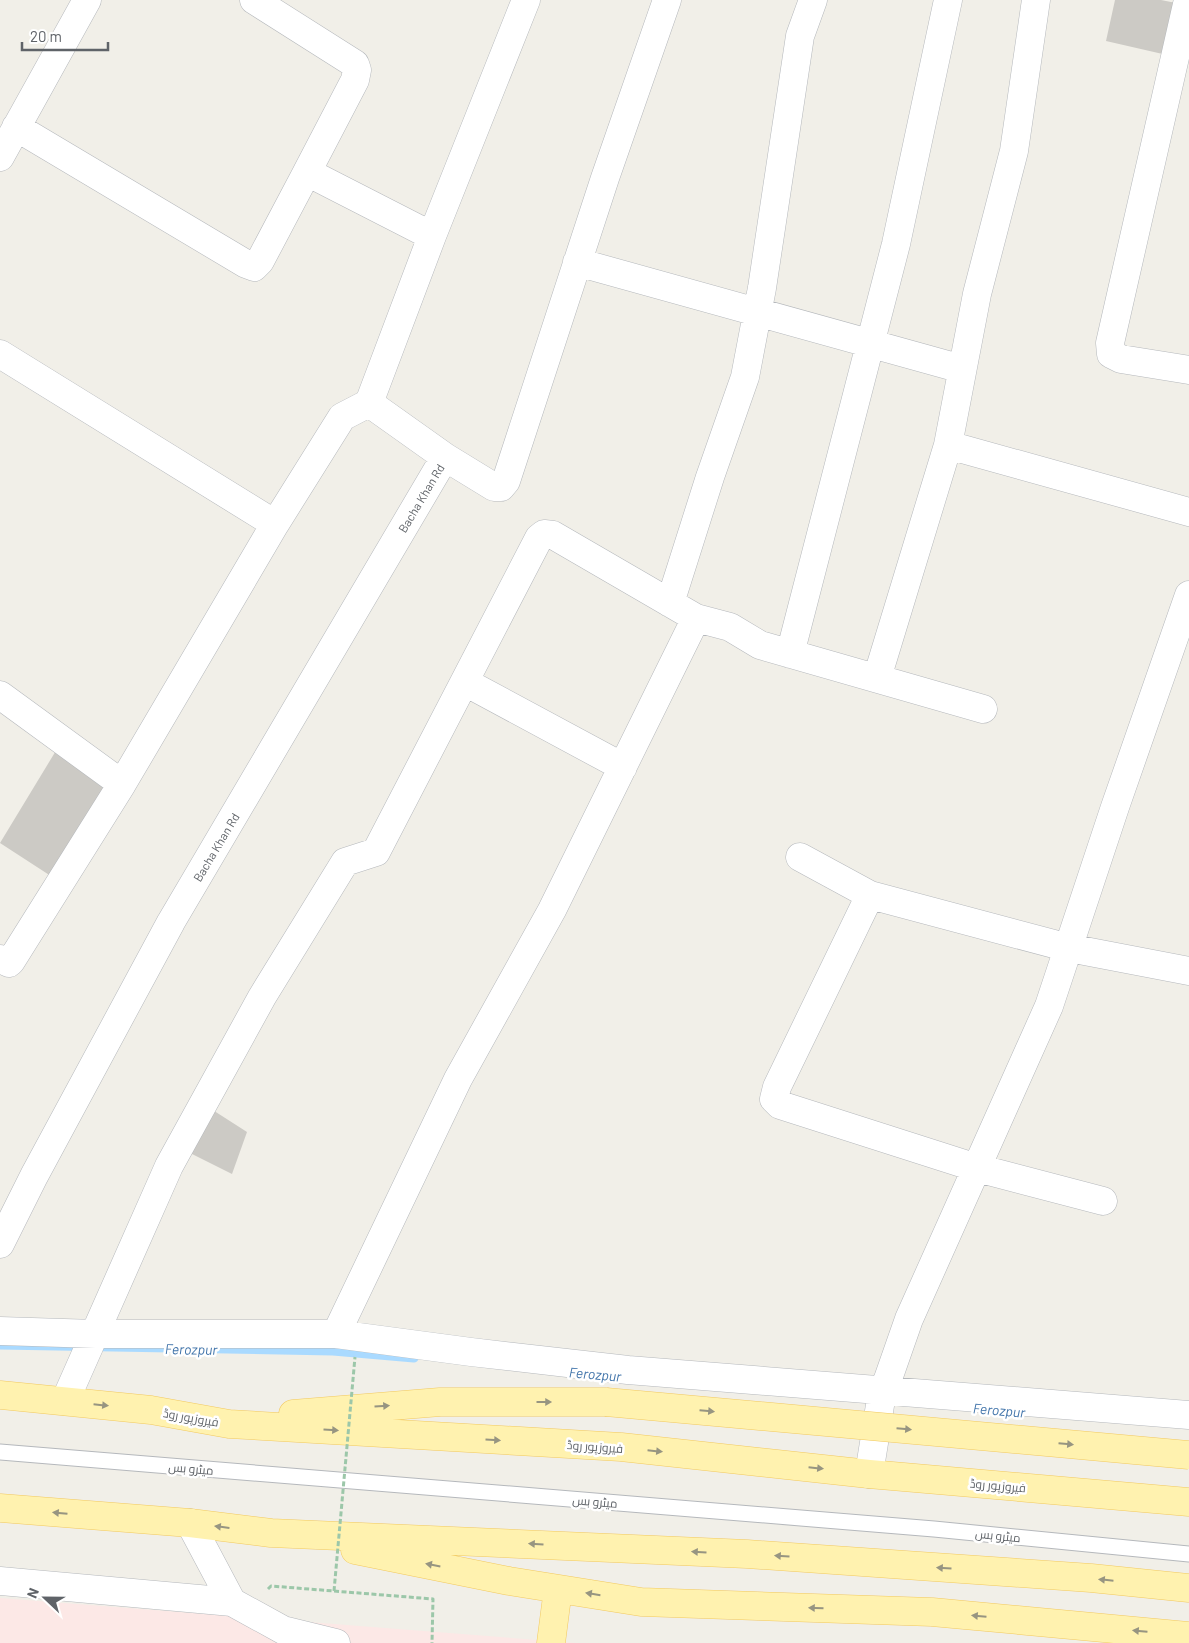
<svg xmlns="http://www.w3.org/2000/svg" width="1189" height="1643" font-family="Barlow,Cairo,sans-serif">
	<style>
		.medical { fill: #fce8e6 }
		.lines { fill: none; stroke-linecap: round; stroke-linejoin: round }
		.stream { stroke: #aadaff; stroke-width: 9 }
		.building { fill: #cccac5 }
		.service-casing { stroke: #b5b8bc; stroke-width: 17 }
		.minor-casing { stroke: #b5b8bc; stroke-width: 29 }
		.tertiary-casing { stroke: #b5b8bc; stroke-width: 29 }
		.primary-casing { stroke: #f2c960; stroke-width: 29 }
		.path { stroke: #9cc7a9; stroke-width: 3; stroke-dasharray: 5 2.5; stroke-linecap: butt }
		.service { stroke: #fff; stroke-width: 15 }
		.minor { stroke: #fff; stroke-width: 28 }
		.tertiary { stroke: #fff; stroke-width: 28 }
		.primary { stroke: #fff2af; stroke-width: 28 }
		.primary-bridge-casing { stroke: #f2c960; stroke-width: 29; stroke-linecap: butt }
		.path-bridge { stroke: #9cc7a9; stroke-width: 3; stroke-dasharray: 5 2.5; stroke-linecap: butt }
		.primary-bridge { stroke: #fff2af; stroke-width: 28 }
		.oneway { fill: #979581 }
		.labels { text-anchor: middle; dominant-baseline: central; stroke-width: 5; stroke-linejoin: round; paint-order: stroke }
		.street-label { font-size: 12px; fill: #5f6368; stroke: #fff }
		.water-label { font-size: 14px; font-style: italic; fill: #4174aa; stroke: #fff }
	</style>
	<rect width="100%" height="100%" fill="#f1efe8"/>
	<path class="medical" d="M0 1598 576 1643H0Z"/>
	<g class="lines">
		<path class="stream" d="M0 1345 333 1351 414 1358"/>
	</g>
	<path class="building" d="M1115 0H1161L1176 3 1167 55 1106 41Z
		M57 749 115 786 57 880 0 843Z
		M208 1107 247 1132 232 1174 184 1150Z"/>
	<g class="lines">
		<g class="service-casing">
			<path id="service" d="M0 1452 934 1529 1189 1554"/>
		</g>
		<g class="minor-casing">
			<path id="minor" d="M254 0 355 64 357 70 355 80 307 172 432 236
				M526 0 432 236 369 403 445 457 494 487H501L506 481 605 178 667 0
				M1188 0 1110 343 1111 354 1121 359 1189 370
				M16 127 246 264 254 267 260 261 307 172
				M0 157 87 0
				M577 262 962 369
				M0 354 275 524
				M948 445 1189 512
				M670 603 710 477 745 377 762 288 800 36 813 0
				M790 654 896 244 948 0
				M877 678 948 445 977 294 1014 151 1036 0
				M465 682 623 767
				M0 695 122 784
				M800 857 870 895 1069 948 1189 971
				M870 895 777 1087 774 1099 780 1105 977 1168 1103 1201
				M0 959 9 963 11 961 122 784 275 524 342 417 369 403
				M0 1244 34 1176 171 922 445 457
				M0 1331 96 1334H336L471 1352 628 1370 1189 1415
				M336 1334 458 1079 552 910 696 618 730 627 760 645 983 709
				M65 1401 169 1166 262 997 345 862 376 852 539 538 544 534 553 535 696 618
				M869 1474 881 1399 909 1319 1049 1006 1115 807 1189 595"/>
		</g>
		<g class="tertiary-casing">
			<path id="tertiary" d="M190 1523 232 1602 283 1630 336 1643
				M0 1581 232 1602"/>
		</g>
		<g class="primary-casing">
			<path id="primary" d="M0 1395 151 1410 229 1424 621 1447 869 1474 1189 1502
				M293 1414 440 1402H606
				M0 1508 190 1523 271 1533 747 1554 1091 1578 1189 1588
				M355 1550 509 1581 641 1602 932 1612 1189 1636
				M551 1643 558 1589"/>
		</g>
		<path class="path" d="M268 1589 271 1586 433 1599 432 1643"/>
		<use href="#service" class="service"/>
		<use href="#minor" class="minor"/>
		<use href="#tertiary" class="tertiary"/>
		<use href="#primary" class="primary"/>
		<g class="primary-bridge-casing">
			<path id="primary-bridge" d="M606 1402 1189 1455"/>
		</g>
		<path class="path-bridge" d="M334 1591 355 1357"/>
		<use href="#primary-bridge" class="primary-bridge"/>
	</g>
	<defs><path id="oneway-solid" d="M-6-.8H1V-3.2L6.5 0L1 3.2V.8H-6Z" transform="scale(1.25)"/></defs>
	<g class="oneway">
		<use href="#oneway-solid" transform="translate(544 1402)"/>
		<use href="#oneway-solid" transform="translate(101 1405) rotate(6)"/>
		<use href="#oneway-solid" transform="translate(382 1406) rotate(-4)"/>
		<use href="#oneway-solid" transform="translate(707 1411) rotate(5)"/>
		<use href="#oneway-solid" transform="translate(904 1429) rotate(5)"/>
		<use href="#oneway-solid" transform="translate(331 1430) rotate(3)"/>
		<use href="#oneway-solid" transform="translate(493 1440) rotate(3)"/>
		<use href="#oneway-solid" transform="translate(1066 1444) rotate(5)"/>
		<use href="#oneway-solid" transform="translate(655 1451) rotate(6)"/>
		<use href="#oneway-solid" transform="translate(816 1468) rotate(6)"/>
		<use href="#oneway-solid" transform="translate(60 1513) rotate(-175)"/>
		<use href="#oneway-solid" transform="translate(222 1527) rotate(-173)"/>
		<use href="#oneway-solid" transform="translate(536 1544) rotate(-177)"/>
		<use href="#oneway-solid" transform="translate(699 1552) rotate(-177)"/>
		<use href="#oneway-solid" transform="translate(782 1556) rotate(-176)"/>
		<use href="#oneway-solid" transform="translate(433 1565) rotate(-169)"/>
		<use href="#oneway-solid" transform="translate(944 1568) rotate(-176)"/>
		<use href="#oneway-solid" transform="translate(1106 1580) rotate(-174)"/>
		<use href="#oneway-solid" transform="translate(593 1594) rotate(-171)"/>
		<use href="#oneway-solid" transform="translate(816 1608) rotate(-178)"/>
		<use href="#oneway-solid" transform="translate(979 1616) rotate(-175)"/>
		<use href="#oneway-solid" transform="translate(1140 1631) rotate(-175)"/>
	</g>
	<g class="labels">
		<g class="street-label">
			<text transform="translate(421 498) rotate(-59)">Bacha Khan Rd</text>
			<text transform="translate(216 847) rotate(-59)">Bacha Khan Rd</text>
			<text transform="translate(191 1417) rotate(10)">فیروزپور روڈ</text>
			<text transform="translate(595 1446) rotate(4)">فیروزپور روڈ</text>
			<text transform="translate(191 1468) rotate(5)">میٹرو بس</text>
			<text transform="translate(998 1485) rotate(5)">فیروزپور روڈ</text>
			<text transform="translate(595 1501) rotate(5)">میٹرو بس</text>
			<text transform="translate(998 1535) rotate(6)">میٹرو بس</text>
		</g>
		<g class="water-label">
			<text transform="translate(191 1349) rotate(1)">Ferozpur</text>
			<text transform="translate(595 1374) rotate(5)">Ferozpur</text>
			<text transform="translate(999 1410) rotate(5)">Ferozpur</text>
		</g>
	</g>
	<g transform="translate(45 1598) rotate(292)" stroke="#ffffff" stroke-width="4" paint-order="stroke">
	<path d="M0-4L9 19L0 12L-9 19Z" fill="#5f6368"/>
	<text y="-8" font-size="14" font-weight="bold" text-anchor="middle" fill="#5f6368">N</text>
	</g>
	<path d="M22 42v8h86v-8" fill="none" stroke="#5f6368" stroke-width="2.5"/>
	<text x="30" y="42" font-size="15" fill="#5f6368" stroke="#ffffff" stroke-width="4" paint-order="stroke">20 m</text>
</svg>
